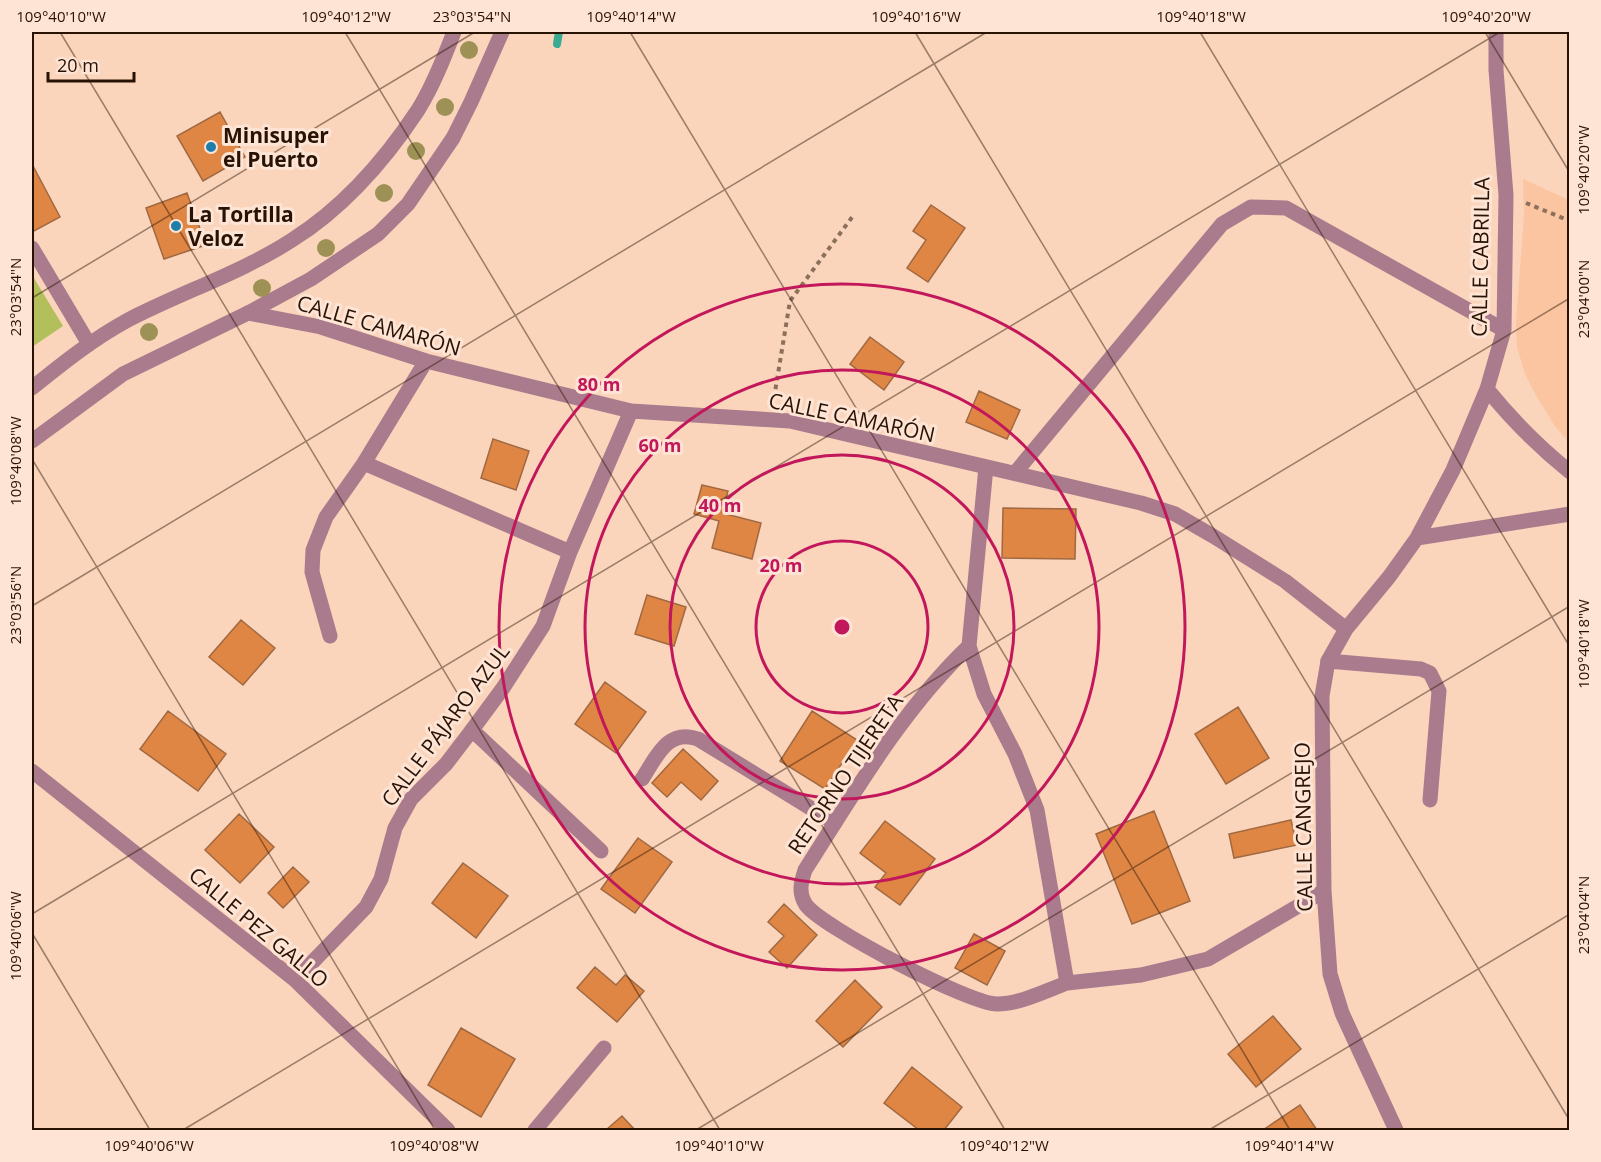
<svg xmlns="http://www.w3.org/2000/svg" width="1601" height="1162" font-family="'Open Sans',sans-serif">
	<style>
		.built { fill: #fcc5a1 }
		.green { fill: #b3bf5b }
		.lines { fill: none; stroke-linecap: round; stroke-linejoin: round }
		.stream { stroke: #39ab92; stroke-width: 8 }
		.building { fill: #df8644; stroke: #a06942; stroke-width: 1.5 }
		.path { stroke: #8d705c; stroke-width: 4; stroke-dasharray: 4.5 4.5; stroke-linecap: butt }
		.service { stroke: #a97b8c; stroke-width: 15 }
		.minor { stroke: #a97b8c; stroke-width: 15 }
		.tertiary { stroke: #a97b8c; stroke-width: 15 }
		.tree { fill: #9e9156 }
		.ticks { fill: none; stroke: #281203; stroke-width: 1.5; stroke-opacity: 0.45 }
		.ring { fill: none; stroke: #c2185b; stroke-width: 3 }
		.poi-dot { fill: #1f7daa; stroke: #fee4d4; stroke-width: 2 }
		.labels { text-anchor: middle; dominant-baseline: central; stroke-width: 6; stroke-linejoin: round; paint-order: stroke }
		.poi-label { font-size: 21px; font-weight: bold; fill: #281203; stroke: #fee4d4; text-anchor: start }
		.street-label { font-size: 21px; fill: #281203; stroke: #fee4d4 }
		.centre { fill: #c2185b; stroke: #fee4d4; stroke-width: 3 }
		.ring-label { font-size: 18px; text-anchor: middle; font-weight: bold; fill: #c2185b; stroke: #fee4d4; stroke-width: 6; stroke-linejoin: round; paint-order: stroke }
		.neatline { fill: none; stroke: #281203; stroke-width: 2 }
		.ticks-label { font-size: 15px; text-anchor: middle; fill: #281203 }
	</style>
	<rect width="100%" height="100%" fill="#fad4bb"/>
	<path class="built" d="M1523 179 1569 200V443L1555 426 1538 399 1525 374 1517 347 1516 322 1524 215Z"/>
	<path class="green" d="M32 275 63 326 32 347V274Z"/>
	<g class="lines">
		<path class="stream" d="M557 44 559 32"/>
	</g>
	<path class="building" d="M220 112 245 157 203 181 177 136Z
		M32 164 60 217 32 232Z
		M187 193 206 245 164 259 146 208Z
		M931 205 965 228 928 282 907 268 926 240 913 231Z
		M870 337 904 362 884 390 850 364Z
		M979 391 1020 410 1007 439 966 422Z
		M493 439 529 451 516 490 481 478Z
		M702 485 728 491 722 513 761 523 752 559 712 548 719 521 694 514Z
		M1003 508 1076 509 1075 559 1002 558Z
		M647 595 686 607 674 646 635 634Z
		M241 620 275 648 243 685 209 657Z
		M605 682 646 712 616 753 575 724Z
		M1238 707 1269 758 1226 784 1195 734Z
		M168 711 226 754 198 791 140 749Z
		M812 711 857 740 825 789 780 761Z
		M683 749 718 781 701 800 681 782 667 797 652 783Z
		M1154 811 1190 901 1132 924 1096 834Z
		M239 814 274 847 240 883 205 850Z
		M1291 820 1297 845 1234 858 1229 834Z
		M885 821 935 859 900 905 875 887 886 873 860 853Z
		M638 838 672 862 635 913 601 889Z
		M463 863 508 896 476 938 432 903Z
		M293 867 309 882 283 908 268 893Z
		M784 904 817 935 787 968 769 952 784 936 768 922Z
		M974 934 1005 951 987 985 955 968Z
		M595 967 616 985 625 975 644 991 617 1022 577 988Z
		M855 980 882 1007 843 1047 816 1021Z
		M1273 1016 1301 1049 1256 1087 1228 1054Z
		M461 1028 515 1059 481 1117 428 1085Z
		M912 1067 962 1107 944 1130H919L884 1103Z
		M1300 1105 1317 1130H1263Z
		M622 1116 635 1130H606Z"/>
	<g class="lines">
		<path class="path" d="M1526 203 1570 221
			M774 398 790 301 853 216"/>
		<path class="service" d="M32 248 89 344
			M1328 661 1421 669 1430 673 1439 691 1430 800
			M472 730 601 851"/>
		<path class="minor" d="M248 313 321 327 426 361 631 411 790 421 1141 503 1175 514 1213 536 1285 581 1346 629
			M1487 389C1512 420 1539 447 1570 472
			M364 463 570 552
			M986 467 969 646 984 694 1015 754 1037 810 1067 983 1141 975 1208 959 1324 891
			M1015 473 1222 224 1251 207 1286 208 1504 330
			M1417 538 1570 514
			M330 636 312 572 313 550 326 517 364 463 426 361
			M969 646C902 710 855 792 805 870 801 882 798 893 806 905 822 927 969 1004 997 1004 1020 1004 1045 991 1067 983
			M32 771 295 980 448 1130
			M642 779C656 758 667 728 698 739L835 823
			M295 980 366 907 381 879 395 828 411 799 446 764 472 730 503 688 543 626 570 552 631 411
			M535 1130 604 1048
			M1396 1130 1342 1013 1330 974 1324 891 1322 696 1328 661 1346 629 1389 577 1417 538 1453 470 1487 389 1504 330 1506 195 1496 70V32"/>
		<path class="tertiary" d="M32 388C63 363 93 339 128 320 182 292 241 273 292 240 343 208 385 160 418 110 433 86 444 58 454 32
			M32 441 123 374 248 313 311 279 378 234 408 204 453 138 471 102 502 32"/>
	</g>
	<g class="tree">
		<circle cx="469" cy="50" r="9"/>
		<circle cx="445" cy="107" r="9"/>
		<circle cx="416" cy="151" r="9"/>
		<circle cx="384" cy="193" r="9"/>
		<circle cx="326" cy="248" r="9"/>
		<circle cx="262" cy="288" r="9"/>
		<circle cx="149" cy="332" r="9"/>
	</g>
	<path class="ticks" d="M60 32 720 1130M345 32 1005 1130M630 32 1290 1130M915 32 1570 1121M1200 32 1570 647M1485 32 1570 173M32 298 475 32M32 459 435 1130M32 606 987 32M32 914 1500 32M32 933 150 1130M183 1130 1570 298M696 1130 1570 606M1209 1130 1570 914"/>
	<g class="ring">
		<circle cx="842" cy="627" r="86"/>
		<circle cx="842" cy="627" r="172"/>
		<circle cx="842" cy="627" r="257"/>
		<circle cx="842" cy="627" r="343"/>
	</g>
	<g class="poi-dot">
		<circle cx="211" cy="147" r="6"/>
		<circle cx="176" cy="226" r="6"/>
	</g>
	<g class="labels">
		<g class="poi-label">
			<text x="223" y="135">Minisuper<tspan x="223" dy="24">el Puerto</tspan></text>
			<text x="188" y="214">La Tortilla<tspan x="188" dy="24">Veloz</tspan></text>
		</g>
		<g class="street-label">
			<text transform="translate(1480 257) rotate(-89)">CALLE CABRILLA</text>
			<text transform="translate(379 325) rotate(16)">CALLE CAMARÓN</text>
			<text transform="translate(852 417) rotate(12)">CALLE CAMARÓN</text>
			<text transform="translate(445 725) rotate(-53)">CALLE PÁJARO AZUL</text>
			<text transform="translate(845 774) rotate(-56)">RETORNO TIJERETA</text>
			<text transform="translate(1303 827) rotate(-91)">CALLE CANGREJO</text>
			<text transform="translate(259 927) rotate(40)">CALLE PEZ GALLO</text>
		</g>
	</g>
	<circle cx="842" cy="627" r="9" class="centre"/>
	<g class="ring-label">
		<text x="599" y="391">80 m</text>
		<text x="660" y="452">60 m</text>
		<text x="720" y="512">40 m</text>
		<text x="781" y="572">20 m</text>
	</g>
	<rect width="1601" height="1162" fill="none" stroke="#fee4d4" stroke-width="66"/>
	<path d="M48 72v9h86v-9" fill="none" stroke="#281203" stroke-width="3"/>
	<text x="57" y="72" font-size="18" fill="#281203" stroke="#fee4d4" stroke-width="4.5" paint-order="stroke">20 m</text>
	<rect x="33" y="33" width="1535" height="1096" class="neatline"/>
	<g class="ticks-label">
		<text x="61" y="22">109°40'10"W</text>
		<text x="346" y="22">109°40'12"W</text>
		<text x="472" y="22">23°03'54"N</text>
		<text x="631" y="22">109°40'14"W</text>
		<text x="916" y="22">109°40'16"W</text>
		<text x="1201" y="22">109°40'18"W</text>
		<text x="1486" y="22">109°40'20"W</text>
		<text transform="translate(1584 170) rotate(-90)" y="5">109°40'20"W</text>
		<text transform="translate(16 297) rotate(-90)" y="5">23°03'54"N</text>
		<text transform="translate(1584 299) rotate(-90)" y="5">23°04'00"N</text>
		<text transform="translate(16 461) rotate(-90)" y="5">109°40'08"W</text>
		<text transform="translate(16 605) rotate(-90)" y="5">23°03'56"N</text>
		<text transform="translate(1584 644) rotate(-90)" y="5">109°40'18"W</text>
		<text transform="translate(1584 915) rotate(-90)" y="5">23°04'04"N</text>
		<text transform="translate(16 936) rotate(-90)" y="5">109°40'06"W</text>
		<text x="149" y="1151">109°40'06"W</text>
		<text x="434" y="1151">109°40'08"W</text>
		<text x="719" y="1151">109°40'10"W</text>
		<text x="1004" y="1151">109°40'12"W</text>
		<text x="1289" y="1151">109°40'14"W</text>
	</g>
</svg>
